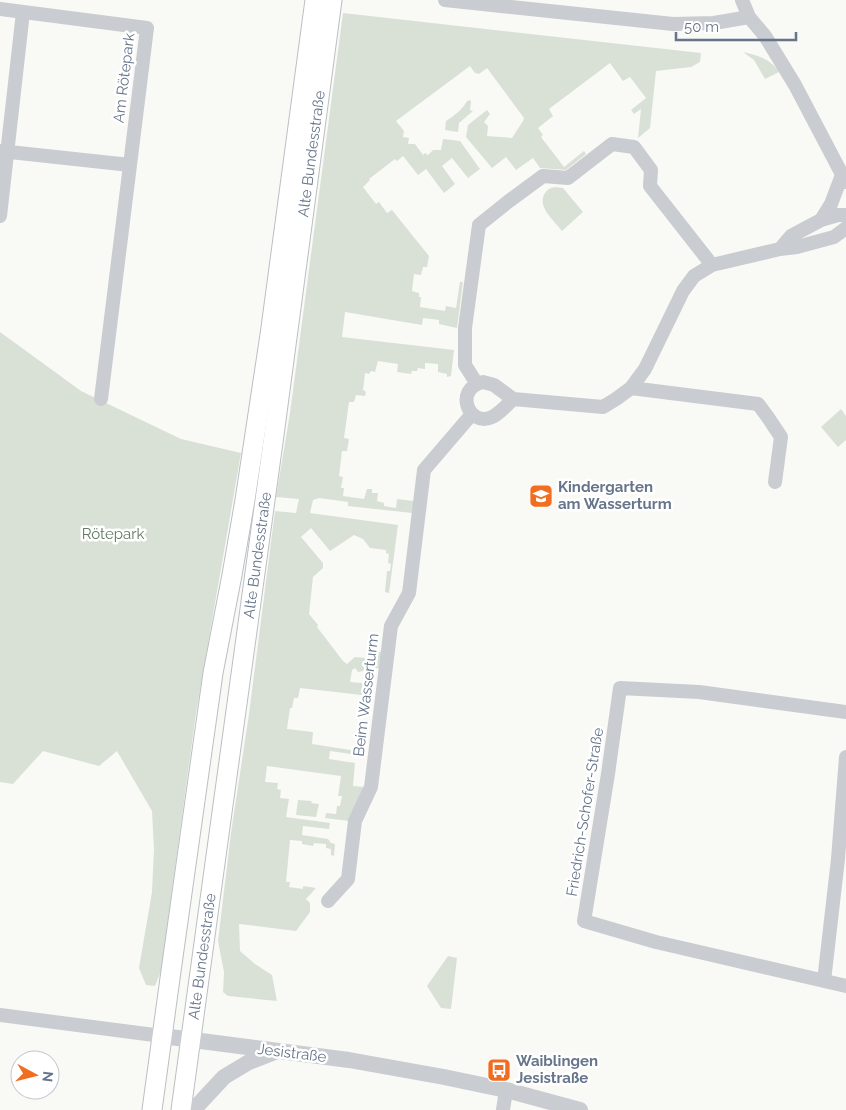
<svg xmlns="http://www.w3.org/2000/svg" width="846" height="1110" font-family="Raleway,sans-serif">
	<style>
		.green { fill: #d9e1d7 }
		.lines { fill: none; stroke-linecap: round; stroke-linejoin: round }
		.secondary-casing { stroke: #bbbfc5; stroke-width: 21 }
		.minor { stroke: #c9ccd0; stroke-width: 14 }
		.tertiary { stroke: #c9ccd0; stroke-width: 16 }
		.secondary { stroke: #fff; stroke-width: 19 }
		.labels { text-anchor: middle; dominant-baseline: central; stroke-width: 5; stroke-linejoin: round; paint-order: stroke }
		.street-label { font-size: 15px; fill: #66758a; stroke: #fff }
		.poi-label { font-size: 15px; font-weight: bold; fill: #66758a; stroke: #fff; text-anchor: start }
		.park-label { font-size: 15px; fill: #637a61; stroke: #fff }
	</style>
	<rect width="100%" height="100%" fill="#f9f9f6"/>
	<path class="green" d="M343 13 701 53 700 62 691 67 656 71 650 128 638 138 641 109 634 114 631 110 646 98 630 77 623 81 610 63 549 109 553 116 538 128 543 135 541 137 564 167 584 151 586 154 566 170 540 168 533 158 516 170 506 157 492 168 466 137 468 125 487 110 490 114 484 122 488 126 487 136 512 138 523 121 524 118 487 68 479 74 475 73 470 66 396 121 404 131 403 137 409 138 408 144H415L423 155 425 153 428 155 433 150H441L443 139 460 141 480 169 468 178 452 158 442 166 455 184 444 193 426 169 418 175 403 156 397 161 395 159 369 179 370 180 363 187 376 204 379 202 387 213 392 210 429 256 427 267H423L421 275 414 274 412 291 419 293V297H421L420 307 445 311 446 306 456 308 460 282H463L457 328 439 324V320L423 318 422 325 345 312 342 337 454 350 451 376 447 377V374L438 372V364L425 363V369L418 368 417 371H412L411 374 397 372 398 364 378 361 375 372 371 371 369 374 365 373 363 390 366 392 365 396 356 395 354 402H349L344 438 349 439 347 451H342L339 476 343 477 341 488H344L343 496 364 499 367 489H372V493H378L377 501 384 503V506L396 508 397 499 414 501 412 513 348 506V502L319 498 313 500 310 513 398 525 389 593 385 592 387 571H390L391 564 388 563 389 554 386 553V550L370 548 363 539 354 535 330 551 311 528 301 537 323 563V568L313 577 309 614 318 625 317 627 343 661 347 664 355 657 366 658 367 662 374 663 376 651 381 652 379 668 358 672 355 668 352 670 350 682 363 683 362 695 300 688 298 698H294L292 708H290L287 729 313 732 312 744 357 751 351 754 330 751 329 759 355 763 353 786 364 787 349 821 325 818 326 813 336 814 337 806H340L342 796H338L341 776 267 766 265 782 278 783 277 789 281 790 280 798 289 799 286 817 330 823 329 829 303 826 302 835 328 839 331 843 335 844 334 856 331 855V849L326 848V844L314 843 313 846 302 844V841L290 840 286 882H290L289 887 303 889V886L316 888 306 899 310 903V912L296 931 239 924 240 951 255 964 272 975 277 1001 228 996 223 992 224 972 218 941 231 833 249 714 275 511 296 513 299 499 276 497 290 413Z
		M743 52C757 55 771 59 779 72L765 79 754 60Z
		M470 100 471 102 470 110 473 111 459 123 458 132 445 130 446 121C454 116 463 109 467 101Z
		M555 187 563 188 583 212 562 231C555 221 536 207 545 193 548 189 550 188 555 187Z
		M0 332 81 391 181 439 241 453 196 713 161 971 155 986 146 985 139 968 152 892 154 849 152 811 117 751 99 766 43 751 13 784 0 782Z
		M841 409 846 416V440L838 447 821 427Z
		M298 800 312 801 311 803 319 804 316 817 296 815Z
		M448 956 457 958 451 1009 441 1008 427 986Z"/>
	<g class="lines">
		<g class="secondary-casing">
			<g id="secondary">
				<path d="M152 1110 171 971 213 673 232 575 245 500 270 335 315 0"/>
				<path id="s1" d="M181 1110 274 435 332 0"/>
			</g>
		</g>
		<path class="minor" d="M445 0 673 24 714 23 749 17
			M742 0 749 17 765 36 795 85 846 182
			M0 9 147 28 101 399
			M0 151 130 165
			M0 216 23 12
			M821 220 838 215H846
			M780 249 791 236 821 220 831 204 842 175
			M483 382 494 385 513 399C507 405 500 413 492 417 469 428 453 389 483 382Z
			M477 384 465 365V328L479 225 509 201 543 176 568 178 612 144 634 147 651 170 650 186 712 265
			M631 388 758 404 767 416 781 437 775 482
			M513 399 603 407 616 399 631 388 645 369 683 291 694 276 712 265 780 249 797 247 834 237 846 228
			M846 712 699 692 620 688 608 774 584 921 656 942 846 986
			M328 901 348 879 355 821 371 787 391 626 409 593 424 470 472 414
			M824 981 838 859 846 757
			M0 1015 162 1036
			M503 1110 506 1090"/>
		<path class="tertiary" d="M162 1036 349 1060 444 1077 506 1090 580 1110
			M195 1110 198 1105 224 1077 249 1062 277 1051"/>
		<use href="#secondary" class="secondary"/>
	</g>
	<defs>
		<g id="school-square" transform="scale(1.25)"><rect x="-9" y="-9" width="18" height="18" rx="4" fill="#f16d1f" stroke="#fff"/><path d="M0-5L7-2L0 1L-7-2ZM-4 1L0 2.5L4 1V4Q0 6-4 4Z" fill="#fff"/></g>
		<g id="bus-square" transform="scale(1.25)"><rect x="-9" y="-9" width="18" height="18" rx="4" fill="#f16d1f" stroke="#fff"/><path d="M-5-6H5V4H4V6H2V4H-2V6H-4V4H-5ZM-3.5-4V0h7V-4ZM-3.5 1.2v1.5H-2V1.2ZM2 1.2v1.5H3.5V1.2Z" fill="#fff"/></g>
	</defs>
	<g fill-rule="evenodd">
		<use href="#school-square" x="541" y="496"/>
		<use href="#bus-square" x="499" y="1070"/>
	</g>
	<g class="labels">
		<g class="street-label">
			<text transform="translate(124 78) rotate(-83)">Am Rötepark</text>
			<text stroke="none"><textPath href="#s1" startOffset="965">Alte Bundesstraße</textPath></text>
			<text stroke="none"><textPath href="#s1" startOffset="560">Alte Bundesstraße</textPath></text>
			<text transform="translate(366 695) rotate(-83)">Beim Wasserturm</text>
			<text transform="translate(585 812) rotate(-81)">Friedrich-Schofer-Straße</text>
			<text stroke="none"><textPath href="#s1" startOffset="155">Alte Bundesstraße</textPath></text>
			<text transform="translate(292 1053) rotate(7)">Jesistraße</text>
		</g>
		<g class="poi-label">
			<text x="558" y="487">Kindergarten<tspan x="558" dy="17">am Wasserturm</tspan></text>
			<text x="516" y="1061">Waiblingen<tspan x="516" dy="17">Jesistraße</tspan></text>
		</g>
		<g class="park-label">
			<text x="113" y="534">Rötepark</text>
		</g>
	</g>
	<g transform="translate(35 1075) rotate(97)"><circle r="24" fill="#ffffff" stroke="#c2c8d0"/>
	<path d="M0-4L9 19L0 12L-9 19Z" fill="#f16d1f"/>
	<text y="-8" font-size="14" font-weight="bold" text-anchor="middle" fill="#66758a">N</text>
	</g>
	<path d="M676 32v8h120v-8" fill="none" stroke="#66758a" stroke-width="2.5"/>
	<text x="684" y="32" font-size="15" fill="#66758a" stroke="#ffffff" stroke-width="4" paint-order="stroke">50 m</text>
</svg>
